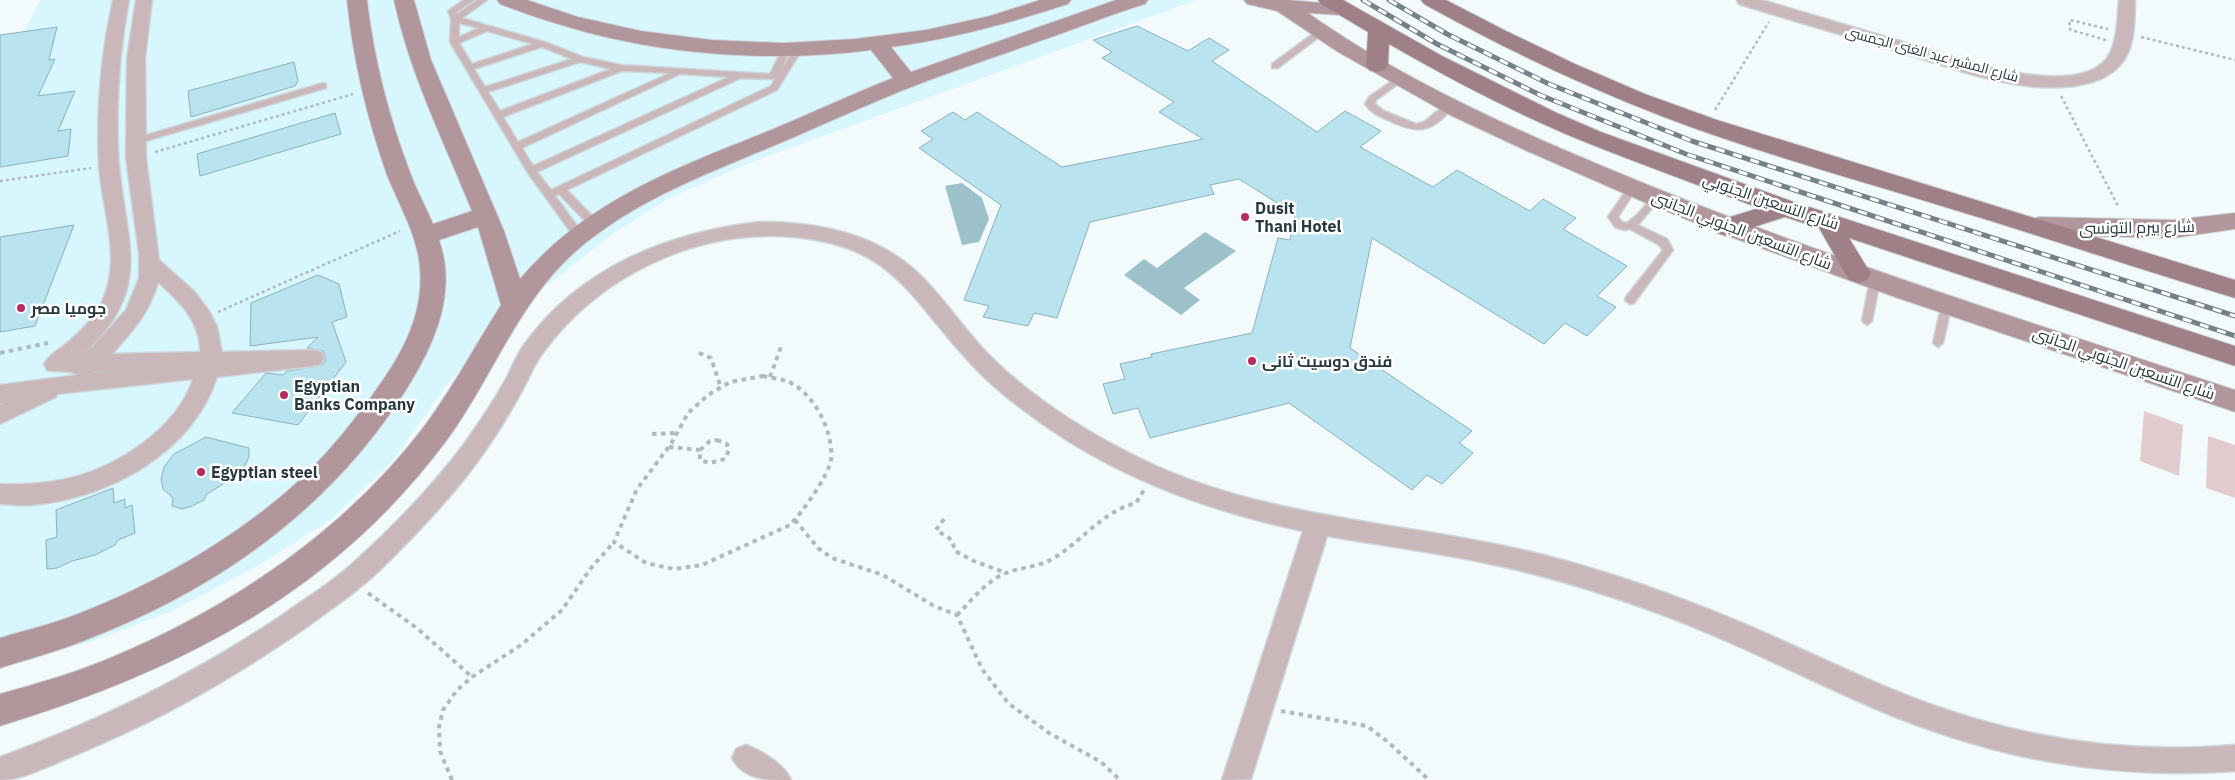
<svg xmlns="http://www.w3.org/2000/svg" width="2235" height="780" font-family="'IBM Plex Sans',Cairo,sans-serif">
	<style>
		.built { fill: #d8f6fe }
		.green { fill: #e1cbcf }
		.water { fill: #9dc1ca }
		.building { fill: #b9e3ee; stroke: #89b1bc }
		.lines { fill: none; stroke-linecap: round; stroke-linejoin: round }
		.lane-casing { stroke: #ced7da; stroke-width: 3 }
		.street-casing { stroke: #ced7da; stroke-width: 3 }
		.secondary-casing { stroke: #ced7da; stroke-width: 2 }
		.primary-casing { stroke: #ced7da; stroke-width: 2 }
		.path-far1 { stroke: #afbabd; stroke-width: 2.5; stroke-dasharray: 3 3; stroke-linecap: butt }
		.path { stroke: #afbabd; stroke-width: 4; stroke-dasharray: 4.5 4.5; stroke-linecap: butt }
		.lane { fill: #c9b7ba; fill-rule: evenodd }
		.street { fill: #c9b7ba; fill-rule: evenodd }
		.secondary { fill: #b1979c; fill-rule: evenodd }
		.primary { fill: #9f8086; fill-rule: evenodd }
		.rail-casing { stroke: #748285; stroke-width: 5 }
		.rail { stroke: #fff; stroke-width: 3; stroke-dasharray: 9; stroke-linecap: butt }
		.poi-dot { fill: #b92b5f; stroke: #fff; stroke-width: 2 }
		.labels { text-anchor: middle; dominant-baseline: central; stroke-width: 5; stroke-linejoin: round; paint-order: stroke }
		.far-street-label { font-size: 14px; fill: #28393d; stroke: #fff }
		.street-label { font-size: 16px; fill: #28393d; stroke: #fff }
		.poi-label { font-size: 16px; font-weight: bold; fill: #28393d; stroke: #fff; text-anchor: start }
	</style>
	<rect width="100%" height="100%" fill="#f2fafc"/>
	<path class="built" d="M40 0H1196L752 162 669 198 617 231 508 315 446 386 391 463 330 520 259 565 172 611 90 642 0 662V82Z"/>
	<path class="green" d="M2144 411 2183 425 2179 476 2140 461Z
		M2208 436 2235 445V498L2206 488Z"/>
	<path class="water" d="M962 183 982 198 989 219 979 242 962 245 945 186Z
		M1205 232 1236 251 1184 288 1200 300 1181 315 1124 275 1144 259 1157 268Z"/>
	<path class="building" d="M1137 26 1188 51 1209 38 1229 50 1212 61 1317 132 1345 111 1381 131 1360 147 1433 187 1457 170 1530 211 1543 199 1576 218 1563 229 1627 266 1597 296 1616 307 1587 336 1565 323 1544 344 1372 238 1350 348 1472 431 1459 443 1473 453 1442 484 1427 475 1412 490 1289 403 1150 438 1138 408 1113 414 1103 384 1125 379 1120 364 1152 357 1151 354 1252 333 1278 238 1290 240 1295 214 1239 179 1210 185 1214 194 1090 222 1057 318 1034 313 1028 326 983 317 989 306 964 300 1001 205 919 148 933 139 921 131 953 112 965 120 977 112 1062 167 1203 139 1159 112 1174 102 1102 58 1112 52 1093 40Z
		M57 27 49 60 55 59 38 96 75 91 58 131 71 129 68 156 0 167V35Z
		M294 62 298 81 295 86 191 117 188 91Z
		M335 113 341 134 200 176 197 154Z
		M74 225 35 326 0 332V237Z
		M318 275 339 284 347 317 332 322 346 362 298 425 232 413 266 373 283 375 287 371 323 365 326 359 323 351 307 348 318 337 250 346 251 303Z
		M206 437 249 448V457L243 469 236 476 207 494 204 500 192 506 182 509 172 506 173 498 163 489 161 479 164 467 174 454Z
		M113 488 114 503 125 499V508L132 505 135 533 118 540 115 545 95 555 72 561 57 568 47 569 46 540 57 537 56 510Z"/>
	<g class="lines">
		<g class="lane-casing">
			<path id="lane" d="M464 0H474L457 12V14L477 0H487L462 18 545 42 583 57 621 65 770 74 784 46 787 45 791 48 781 70 796 46 799 45 803 48 777 90 567 190 598 222 599 224 598 226H590L559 194 555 196 584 235 579 239 575 238 528 173 450 42 451 19 448 11ZM459 23 479 28 459 37ZM487 31 533 44 472 64 459 43ZM542 47 572 59 485 87 474 69ZM580 62 611 69 500 111 488 92ZM622 71 670 73 518 142 503 117ZM680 74 729 77 533 166 522 148ZM741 78 775 79 771 86 551 190 537 172Z
				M1321 28 1325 31 1324 33 1278 68H1272V64Z
				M1399 76 1403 79 1402 81 1376 100 1375 104 1384 111 1416 124 1424 122 1446 104H1452L1454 106C1432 133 1418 135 1388 120 1379 116 1371 113 1365 104L1369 97Z
				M323 83 326 84V88L139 143H133L131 141 133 139Z
				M1632 185 1637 188 1618 217 1622 222 1627 223 1638 214 1653 196H1659L1661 198 1659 200 1638 225 1667 239 1673 250 1634 303 1630 304 1625 300 1626 297 1663 250 1659 245 1630 229 1624 230 1615 227 1608 217 1629 186Z
				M1875 276 1880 280 1872 321 1867 325 1862 321 1870 280Z
				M1947 299 1952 303 1943 343 1938 347 1933 343 1942 303Z"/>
		</g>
		<g class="street-casing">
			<path id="street" d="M113 0H129C120 48 116 98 118 148 121 235 160 285 82 355L94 345 126 310 139 278V253L126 158 127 58 136 0H152L145 58 146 158 159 260 194 291 209 311 217 327 222 352 313 350 321 352 324 358 321 364 313 366 217 377C192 453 108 499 31 505 21 506 10 504 0 504V484C21 485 41 484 61 480 112 471 177 430 193 379L57 394 56 397 0 424V405L5 402 0 404V385L78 375C70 369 57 373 47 370L44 364C49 355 58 350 66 344 81 331 97 316 104 297 121 255 102 209 99 166 96 111 101 54 113 0ZM158 282C179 301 201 322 200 352L112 354C132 332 150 312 158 282ZM112 371 92 373 94 372Z
				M1737 0H1762L1987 67C2018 74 2092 90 2110 53 2118 37 2117 17 2119 0H2135C2134 25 2136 53 2115 70 2095 87 2063 88 2038 87 1994 84 1952 68 1910 55 1853 38 1796 22 1739 4Z
				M760 222C822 222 884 235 928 283 950 307 968 334 991 357 1033 398 1084 431 1137 457 1271 524 1424 521 1566 561 1634 580 1699 604 1763 632 1822 658 1880 687 1941 708 2037 741 2135 754 2235 745V771C2103 780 1990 758 1869 706 1798 675 1729 639 1655 612 1600 592 1544 575 1486 563 1433 552 1380 545 1327 536L1251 779 1222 780 1303 531C1203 510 1107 474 1025 411 1003 395 982 377 965 357 907 293 891 246 794 237 697 228 598 276 542 354 534 365 529 378 523 389 510 413 496 436 480 458 452 497 418 532 384 566 361 589 334 607 308 626 255 663 200 697 142 725 113 739 83 752 54 764 36 771 19 780 0 780V757C102 720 197 673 287 612 309 596 332 582 353 563 393 527 432 487 464 444 479 423 494 401 506 379 512 368 516 356 524 345 579 268 668 232 760 222Z
				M746 745C762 751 784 764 791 780 766 780 744 780 732 758L736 749Z"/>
		</g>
		<g class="secondary-casing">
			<path id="secondary" d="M347 0H367C374 60 389 118 411 175 417 191 426 207 433 224L472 211C444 141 410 75 394 0H414L431 60 504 231 520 279C587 200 677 168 771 130 812 113 852 94 893 78L871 50C773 63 659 55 565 26 543 20 521 12 500 4L497 0H527L578 17 641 31 712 40 784 43 855 39 926 30 990 16 1040 0H1071L1068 4C1010 23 952 39 891 47L911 72 1116 0H1148L1145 4C1109 15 1075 29 1040 41 993 58 947 73 901 91 864 106 828 122 792 138 718 170 638 197 576 251 517 303 492 379 446 441 332 594 179 671 0 726V694C39 683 78 672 115 656 235 605 347 529 426 424 454 386 476 344 501 305L478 227 439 240C457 291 436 341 409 385 333 508 217 590 83 641 56 652 28 659 0 668V638C22 631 45 626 67 618 152 587 245 534 309 471 332 448 352 423 371 397 399 359 424 318 420 269 418 236 399 205 387 175 367 118 353 60 347 0Z
				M1244 0H1288L1347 5 1350 9 1347 13 1340 15 1308 13C1400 78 1504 125 1607 168 1812 254 2024 320 2235 390V412L1892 296 1728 236 1646 203 1527 151 1450 115 1338 52 1277 11 1247 4Z
				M2235 213V229L2173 238 2039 235 2030 232 2027 226 2030 220 2039 217 2173 220Z"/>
		</g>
		<g class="primary-casing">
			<path id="primary" d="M1318 0H1343L1444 57 1557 113 1601 132 1794 202 2235 346V366L1849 238 1871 274 1867 280 1858 283 1849 280 1819 228 1785 217 1726 236 1717 233 1714 227 1717 221 1759 208C1701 186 1643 165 1585 142 1518 115 1452 80 1389 44L1388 65 1385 70 1377 72 1369 70 1366 65 1368 32 1321 4Z
				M1421 0H1446L1506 31 1575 64 1645 94 1717 120 2235 280V298C2138 269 2042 236 1945 207 1851 178 1756 152 1664 117 1581 85 1501 47 1424 4Z"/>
		</g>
		<path class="path-far1" d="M2141 37 2235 60
			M2106 40 2071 30 2069 28 2070 20 2108 29
			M2061 96 2119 208
			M1715 110 1769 22
			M155 152 353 94
			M0 181 91 168
			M218 312 400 231"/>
		<path class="path" d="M0 353 48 343
			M699 353 711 358 721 388
			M763 376C771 378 782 379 789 382 815 394 834 433 831 460 829 475 801 514 790 525L702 565 674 569 646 563 614 542 637 489 671 444 688 413 708 395 730 382Z
			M770 377 782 344
			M652 434 676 433
			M717 440 727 444 729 450 725 459 710 463 700 460V450L710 441Z
			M669 447 700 450
			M944 519 936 530 952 540 955 551 974 561 1006 573
			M795 520 818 548 832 558 883 575 934 606 957 615 982 669 1008 703 1049 733 1101 762 1120 780
			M368 593 418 629 472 677
			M957 615C972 600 986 581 1006 573 1022 567 1039 567 1054 558 1082 541 1103 511 1136 503L1144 490
			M1281 711 1367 726 1388 742 1429 780
			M452 780 440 751 439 727 443 710 457 690 472 677 521 645 562 610 591 568 614 542"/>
		<use href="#lane" class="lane"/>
		<use href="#street" class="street"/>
		<use href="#secondary" class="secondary"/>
		<use href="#primary" class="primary"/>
		<g class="rail-casing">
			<path id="rail" d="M1363 0 1437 44 1540 95 1686 154 2235 336
				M1389 0 1447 34 1549 84 1692 141 2235 316"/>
		</g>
		<use href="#rail" class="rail"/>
	</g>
	<g class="poi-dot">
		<circle cx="1245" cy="217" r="5"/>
		<circle cx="21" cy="308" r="5"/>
		<circle cx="1252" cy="361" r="5"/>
		<circle cx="284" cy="395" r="5"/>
		<circle cx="201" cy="472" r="5"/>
	</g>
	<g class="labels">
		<g class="far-street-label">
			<text transform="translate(1932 54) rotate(15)">شارع المشير عبد الغنى الجمسى</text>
		</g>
		<g class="street-label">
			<text transform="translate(1771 201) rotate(19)">شارع التسعين الجنوبي</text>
			<text transform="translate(2137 227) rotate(-1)">شارع بيرم التونسى</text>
			<text transform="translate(1742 230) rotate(21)">شارع التسعين الجنوبي الجانبى</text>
			<text transform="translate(2124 363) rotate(19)">شارع التسعين الجنوبي الجانبى</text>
		</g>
		<g class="poi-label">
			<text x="1255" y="208">Dusit<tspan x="1255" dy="18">Thani Hotel</tspan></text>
			<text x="31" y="308">جوميا مصر</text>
			<text x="1262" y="361">فندق دوسيت ثانى</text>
			<text x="294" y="386">Egyptian<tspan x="294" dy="18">Banks Company</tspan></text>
			<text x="211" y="472">Egyptian steel</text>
		</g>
	</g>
</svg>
